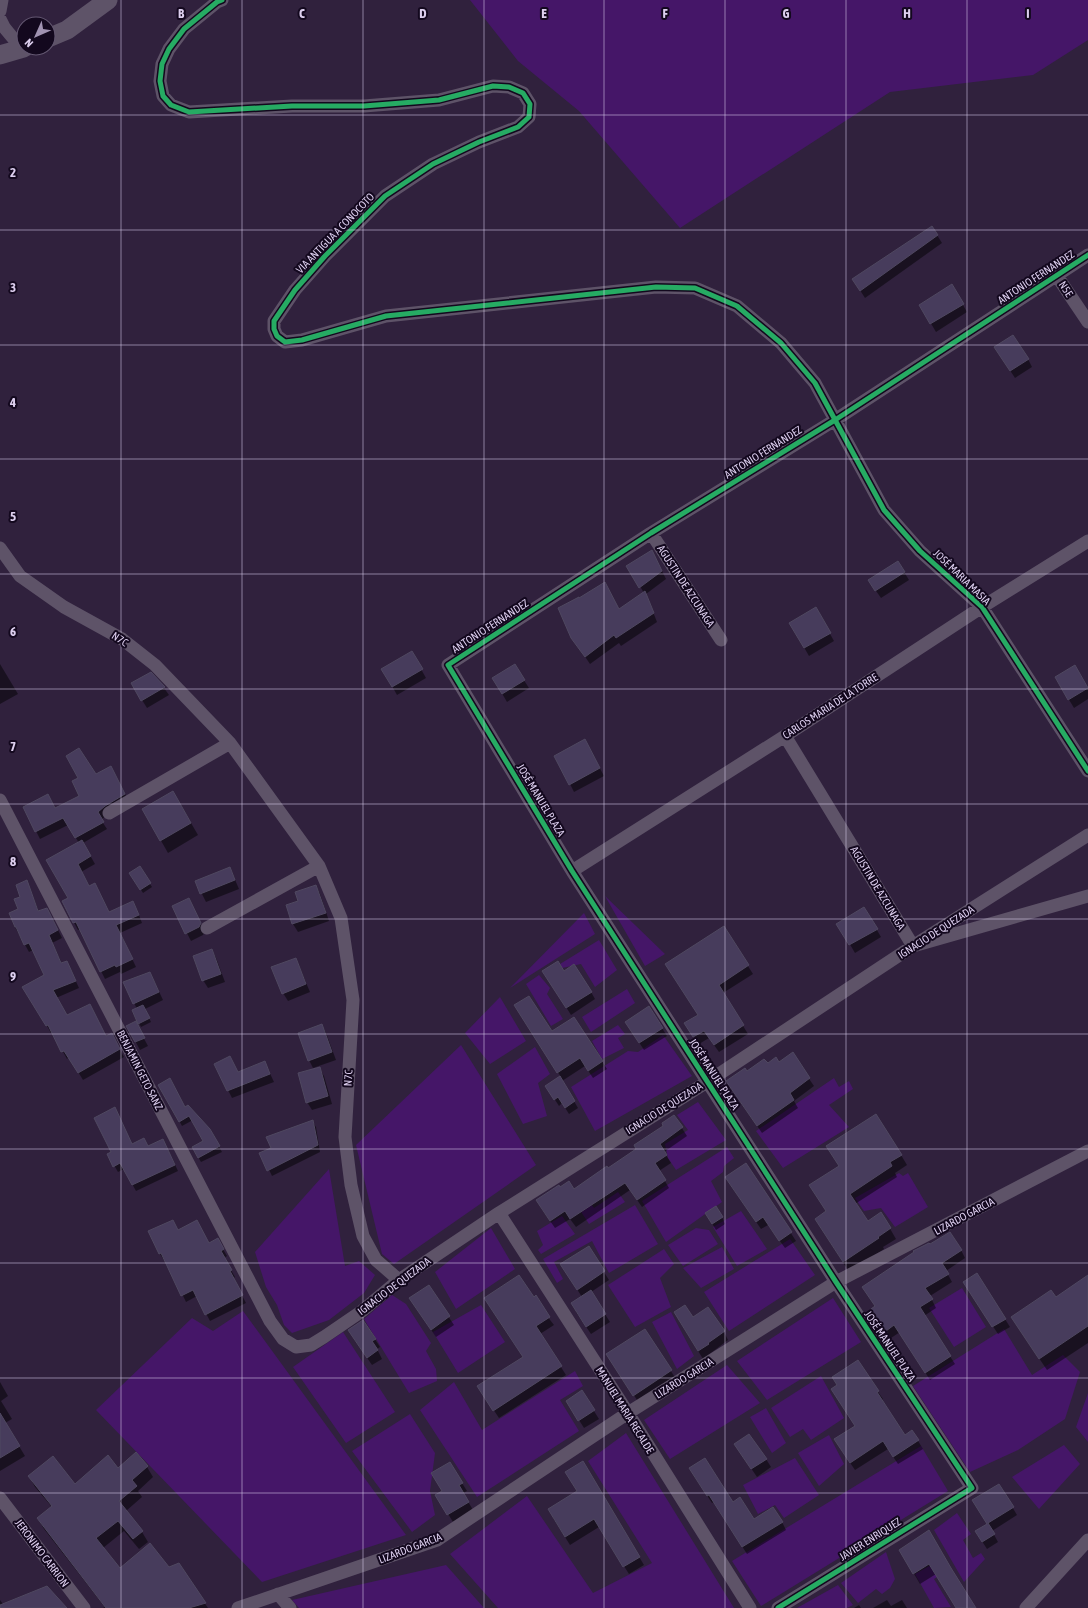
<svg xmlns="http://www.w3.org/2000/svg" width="1088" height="1608" font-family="'Asap Condensed',sans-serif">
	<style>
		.green { fill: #451668 }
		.shadow { fill: #0007 }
		.building { fill: #473c5c; stroke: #4f4860 }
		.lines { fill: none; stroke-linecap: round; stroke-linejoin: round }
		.street { stroke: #5e5368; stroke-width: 13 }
		.secondary { stroke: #5e5368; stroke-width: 19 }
		.cycleway-casing { stroke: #13081e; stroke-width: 8 }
		.cycleway { stroke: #26ab63; stroke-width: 5 }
		.grid { fill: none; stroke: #ddcfef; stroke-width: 1; stroke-opacity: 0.55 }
		.labels { text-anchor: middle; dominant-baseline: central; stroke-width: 4; stroke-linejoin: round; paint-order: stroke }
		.street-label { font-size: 11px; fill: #ddcfef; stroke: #13081e }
		.grid-label { font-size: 13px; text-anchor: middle; font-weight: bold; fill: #ddcfef; stroke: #13081e; stroke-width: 4; stroke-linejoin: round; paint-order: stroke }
	</style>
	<rect width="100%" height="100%" fill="#30213d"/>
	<path class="green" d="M470 0H1088V40L1033 75 890 92 680 228 579 111 518 61Z
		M605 896 665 954 645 966Z
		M584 913 595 934 510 988Z
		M599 940 617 970 595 987 581 964 562 968 560 964Z
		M539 975 550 988 547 994 563 1019 551 1026 526 984Z
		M627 989 635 1003 591 1032 582 1017Z
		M500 997 526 1041 490 1064 465 1033Z
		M618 1025 625 1034 618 1038 624 1048 602 1059 592 1041Z
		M663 1035 692 1076 595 1131 571 1087 628 1051 638 1052Z
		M461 1045 536 1165 394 1264 382 1254 356 1145Z
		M535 1047 550 1074 538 1083 547 1116 523 1124 497 1074Z
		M834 1078 839 1087 849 1081 853 1089 829 1105 849 1127 783 1168 756 1131Z
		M698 1102 726 1140 676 1170 668 1158 665 1144 688 1130 677 1115Z
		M727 1147 734 1158 724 1166 723 1172 711 1181 722 1202 666 1242 642 1201Z
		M329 1169 345 1266 359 1261 375 1275 364 1293 329 1320 292 1333 284 1325 277 1305 266 1287 255 1252Z
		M899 1173 903 1176 908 1173 928 1207 895 1227 881 1208 864 1211 855 1198Z
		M618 1192 625 1202 589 1224 576 1204 586 1198 594 1208Z
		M635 1205 658 1244 609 1273 592 1241 554 1262 563 1279 557 1283 543 1259Z
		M741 1211 767 1249 737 1266 713 1227Z
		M562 1216 575 1234 541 1254 538 1250 543 1245 537 1231Z
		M491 1228 515 1269 456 1309 435 1272Z
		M696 1228 709 1230 718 1244 683 1266 668 1245Z
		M790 1239 815 1275 729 1331 704 1292Z
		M722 1247 734 1269 701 1288 683 1268Z
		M664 1249 674 1264 660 1278 671 1307 635 1327 608 1285Z
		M962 1288 986 1327 954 1347 929 1308Z
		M392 1295 406 1304 431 1343 426 1351 436 1369 437 1381 409 1393 364 1319Z
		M833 1298 861 1342 767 1400 737 1361Z
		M481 1305 505 1342 458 1373 433 1332Z
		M243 1311 406 1535 262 1582 96 1410 192 1318 213 1331Z
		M671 1312 694 1356 677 1369 652 1322Z
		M1004 1329 1032 1375 1063 1355 1080 1372 1065 1419 1018 1450 970 1472 913 1386Z
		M343 1332 395 1412 346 1443 293 1367Z
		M727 1365 760 1403 670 1459 644 1420Z
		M575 1371 583 1386 560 1400 579 1431 477 1497 420 1410 454 1382 482 1430Z
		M821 1376 844 1418 811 1440 803 1429 790 1437 771 1408Z
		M1088 1393V1442L1076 1427Z
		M766 1408 786 1443 772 1453 750 1417Z
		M410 1414 435 1453 430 1491 435 1515 412 1532 352 1451Z
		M626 1433 734 1608H498L450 1554 527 1496 593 1593 652 1563 588 1461Z
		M829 1435 844 1464 819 1486 798 1453Z
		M1064 1445 1080 1464 1039 1509 1012 1477Z
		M921 1446 948 1491 761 1606 732 1561Z
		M795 1458 819 1495 784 1518 775 1505 758 1514 743 1485Z
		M957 1513 971 1534 963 1540 973 1558 981 1553 985 1559 964 1582 934 1530Z
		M886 1552 895 1579 890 1588 882 1594 876 1589 858 1603 841 1583Z
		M944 1558 950 1569 934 1579 951 1607 934 1608 915 1574Z
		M446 1565 484 1608H299L292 1600Z
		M838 1585 853 1605 847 1608H797Z"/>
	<path class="shadow" d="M937 235 942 243 865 298 858 287Z
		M952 286 967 312 936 332 920 305Z
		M1000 355 1028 359 1032 367 1015 378Z
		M652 551 666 579 646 594 657 622 621 646 619 643 590 664 571 636 619 610 644 593 628 566Z
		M898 562 909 580 881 598 874 588Z
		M816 609 834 641 809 656 790 623Z
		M412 653 426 678 397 695 383 670Z
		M0 664 18 694 0 704Z
		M514 665 529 688 507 702 493 678Z
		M1075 667 1088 689V699L1074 708 1056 678Z
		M150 673 164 688 169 695 147 708 132 684Z
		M589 748 604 776 574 792 570 784Z
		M115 774 129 802 109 813 101 820 107 829 83 843 95 864 81 872 89 887 109 913 137 910 142 923 120 933 136 967 121 974 120 972 105 979 80 929 78 930 63 902 70 899 79 843 68 825 40 839 24 807 55 810 81 796 95 775Z
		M173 792 198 835 168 853 143 809Z
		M139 868 152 887 143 893 131 874Z
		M230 868 239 889 206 902 196 882Z
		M27 882 39 912 51 916 62 938 52 943 62 964 67 962 79 988 56 998 67 1017 116 1042 124 1057 83 1080 69 1057 67 1059 52 1032 51 1033 38 1010 45 976 33 950 29 952 15 927 21 898Z
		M316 886 320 894 329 921 298 932 293 924 287 905 299 901Z
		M173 906 193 907 205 932 203 935 191 941Z
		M864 908 881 937 855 953 838 924Z
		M724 928 753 974 723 993 748 1034 719 1052 709 1038 699 1044 690 1031 699 1015Z
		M212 950 216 958 225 982 208 988 203 980Z
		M296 959 310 992 288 1001 283 993Z
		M564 972 591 992 595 999 571 1015 548 978Z
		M154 981 163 1000 145 1009 151 1022 141 1027 139 1023 137 1009 124 982Z
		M520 1013 551 1033 574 1018 607 1069 593 1078 585 1066 562 1081 578 1108 569 1114 562 1103 559 1106 546 1086 561 1077Z
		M135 1022 148 1046 140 1050 127 1026Z
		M322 1025 326 1033 336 1060 313 1068 309 1060Z
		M662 1028 667 1036 644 1050 631 1030Z
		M792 1054 814 1086 794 1101 798 1108 762 1133 727 1082 767 1064 779 1063Z
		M265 1063 274 1082 232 1098 215 1064 238 1073Z
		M319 1068 324 1076 332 1104 312 1110 307 1102Z
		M160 1085 209 1129 222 1152 201 1162 193 1148 204 1142 193 1120 182 1126Z
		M674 1116 687 1136 664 1152 671 1163 659 1171 669 1188 642 1207 630 1190 576 1227 570 1219 555 1228 541 1208 560 1189 574 1190 608 1170 637 1149 664 1126Z
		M312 1121 316 1127 320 1152 272 1176 261 1153 272 1148Z
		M132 1145 148 1148 166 1146 178 1171 136 1191 124 1169 118 1172 108 1155Z
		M901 1155 907 1165 895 1173 897 1177 855 1204 867 1222 881 1213 896 1239 883 1247 884 1249 849 1272 822 1229 840 1166Z
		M746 1164 796 1241 785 1248 768 1225 761 1229 726 1178Z
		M722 1217 725 1224 716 1230 710 1220Z
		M178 1231 209 1244 221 1246 227 1256 224 1258 235 1277 233 1278 246 1303 210 1321 197 1296 186 1302 166 1260H164L160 1254 150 1232Z
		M588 1247 609 1280 591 1292 610 1322 591 1334 576 1312 582 1297 566 1272Z
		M961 1250 965 1258 946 1271 952 1282 930 1296 936 1308 924 1316 955 1364 930 1380 900 1332 891 1338 872 1309Z
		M1088 1279V1343L1047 1370 1012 1318 1056 1298Z
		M428 1286 454 1325 436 1337 415 1306Z
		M969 1290 1005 1319 1010 1327 998 1334Z
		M533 1298 554 1325 540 1334 566 1375 499 1418 483 1394 524 1357Z
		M692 1319 724 1332 728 1340 703 1359 679 1320Z
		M363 1321 380 1347 377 1349 382 1359 372 1365 354 1339Z
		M644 1330 676 1379 639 1403 612 1362Z
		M858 1361 878 1392 883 1399 881 1401 904 1436 912 1431 923 1449 898 1464 888 1449 855 1470 840 1448 856 1427 838 1385Z
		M0 1382 8 1396 1 1401 12 1419 5 1423 25 1456 0 1471Z
		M582 1392 599 1419 584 1428 572 1409Z
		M740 1452 766 1459 771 1467 757 1477Z
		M583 1463 644 1565 629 1574 599 1527 570 1545 553 1518 578 1492Z
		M147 1467 153 1477 138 1491 142 1497 126 1511 142 1532 148 1542 139 1549 124 1531 103 1548 120 1569 169 1568 178 1564 208 1608H103L105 1607 44 1529 38 1518 52 1507 35 1487 29 1476 74 1485 118 1469Z
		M694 1476 733 1503 754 1521 782 1522 786 1530 747 1554 714 1502 712 1503Z
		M462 1483 467 1491 463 1493 473 1510 453 1522 437 1496Z
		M999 1485 1017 1515 992 1531 998 1542 987 1549 976 1532 988 1524 974 1500Z
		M928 1532 975 1608H957L936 1574 920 1584 900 1550Z
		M46 1587 67 1608H0V1600L3 1604Z
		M887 1600 891 1606 902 1600 907 1608H873Z
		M859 1605 861 1608H854Z"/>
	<path class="building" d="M932 226 938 235 860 291 852 279Z
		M952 284 964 304 930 324 919 305Z
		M1013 335 1029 359 1010 371 994 347Z
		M652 550 662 571 639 588 626 566Z
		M898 561 905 572 875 591 868 580Z
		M605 582 619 609 645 591 654 613 616 638 614 635 585 657 571 638 558 608 579 597V598Z
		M816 607 831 633 804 648 789 623Z
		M412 651 423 669 392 687 381 669Z
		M515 664 525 680 502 694 492 678Z
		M1075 665 1088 688 1068 700 1055 677Z
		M151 672 165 687 141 701 131 683Z
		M585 739 600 768 569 785 554 756Z
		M79 748 96 774 111 766 125 794 105 806 98 812 104 822 75 838 63 818 35 832 23 807 48 794 55 808 79 796 72 781 78 778 66 756Z
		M173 791 191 823 160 841 142 809Z
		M82 840 91 856 78 864 89 886 95 883 109 912 133 901 139 915 116 925 133 959 116 967 115 965 100 972 76 922 73 923 62 901 68 898 46 860Z
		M140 866 151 883 140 890 129 873Z
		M230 867 235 880 200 894 195 881Z
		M27 880 38 911 47 908 58 930 49 935 61 963 67 961 76 981 53 990 67 1015 90 1004 106 1036 112 1033 120 1049 78 1073 64 1051 61 1052 48 1025 46 1026 22 987 44 975 29 943 24 945 16 927H15L9 913 18 909 14 899 20 897 16 885Z
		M316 885 326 913 292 924 286 905 298 901 295 892Z
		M189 898 201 923 199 927 185 934 172 906Z
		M864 907 878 929 849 945 836 924Z
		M724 926 749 965 719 985 744 1025 714 1045 704 1031 693 1037 684 1023 698 1015 665 964Z
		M212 949 221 974 202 981 193 956Z
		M296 958 306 984 282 994 271 967Z
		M558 961 564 971 574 964 592 992 566 1008 542 971Z
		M150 972 159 992 133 1004 123 982Z
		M529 996 552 1031 574 1017 603 1061 588 1071 580 1058 557 1073 514 1005Z
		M143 1005 150 1018 138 1024 132 1010Z
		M649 1006 663 1028 639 1043 625 1022Z
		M136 1021 145 1038 135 1042 126 1026Z
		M322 1024 332 1052 308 1061 298 1033Z
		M793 1052 810 1078 790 1093 794 1100 757 1126 726 1081 745 1068 747 1071 764 1059 768 1063 776 1057 779 1062Z
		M230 1056 238 1072 265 1061 270 1074 227 1091 214 1064Z
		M320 1067 328 1096 306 1103 298 1073Z
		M560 1076 575 1101 565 1108 558 1097 554 1100 545 1086Z
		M170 1078 185 1107 188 1105 210 1129 220 1146 198 1158 192 1147 203 1141 189 1116 179 1122 158 1085Z
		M115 1107 132 1144 144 1138 148 1146 163 1139 175 1165 132 1185 120 1163 113 1167 107 1154 111 1152 94 1118Z
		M876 1114 902 1155 890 1162 892 1166 850 1194 868 1221 881 1212 891 1228 878 1237 879 1238 843 1262 815 1219 826 1211 809 1185 839 1166 826 1146Z
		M674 1115 683 1127 660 1144 667 1155 655 1163 666 1180 637 1200 625 1183 570 1219 565 1211 550 1221 536 1200 559 1185 560 1187 569 1181 574 1189 607 1166 608 1168 636 1149 634 1145 663 1126 662 1123Z
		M313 1120 318 1145 267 1171 259 1153 271 1148 266 1137Z
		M746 1163 792 1232 779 1241 763 1217 756 1222 725 1177Z
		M716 1206 723 1217 712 1224 705 1213Z
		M173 1220 178 1230 197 1220 209 1243 218 1238 224 1249 221 1251 232 1270 230 1271 243 1295 205 1315 193 1290 181 1296 161 1253 159 1254 148 1231Z
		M950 1232 962 1250 942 1263 949 1274 925 1288 933 1299 920 1307 951 1356 925 1373 894 1325 886 1331 871 1309 875 1306 862 1287 914 1252 913 1251 929 1243 930 1244Z
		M589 1246 605 1271 577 1290 560 1264Z
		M977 1273 1006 1319 992 1327 963 1282Z
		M519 1275 534 1297 536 1295 550 1317 536 1326 562 1366 493 1411 477 1386 523 1357 484 1298Z
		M1088 1275V1326L1039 1359 1011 1317 1051 1290 1056 1297Z
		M429 1285 450 1316 431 1330 409 1298Z
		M591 1290 606 1314 586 1327 571 1303Z
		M685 1305 693 1317 708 1307 725 1331 708 1343 709 1344 698 1351 674 1312Z
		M363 1320 376 1339 372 1341 378 1350 367 1358 348 1330Z
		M645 1329 672 1370 633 1396 606 1354Z
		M858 1360 879 1391 877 1392 905 1435 912 1430 919 1440 893 1457 883 1441 850 1463 834 1439 855 1426 831 1389 837 1385 832 1377Z
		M582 1390 595 1410 578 1421 566 1401Z
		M0 1413 20 1446 0 1458Z
		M749 1434 767 1459 751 1469 734 1444Z
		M136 1452 148 1466 132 1480 137 1486 119 1501 143 1531 133 1539 118 1521 96 1538 120 1568 150 1543 169 1567 179 1563 206 1603 189 1608H106L37 1518 52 1506 28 1476 53 1456 75 1484 108 1455 118 1468Z
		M705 1458 733 1502 740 1497 754 1519 773 1507 783 1522 742 1547 709 1495 707 1496 689 1468Z
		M583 1461 640 1557 623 1567 594 1519 565 1537 548 1509 577 1491 565 1472Z
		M450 1462 463 1483 459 1485 469 1502 447 1515 435 1495 442 1491 431 1473Z
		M999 1484 1014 1507 988 1523 995 1534 982 1542 975 1531 987 1524 972 1500Z
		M929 1530 951 1568 976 1608H956L929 1564 913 1574 899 1550Z
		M47 1586 67 1608H0V1605Z"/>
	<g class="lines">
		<path class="street" d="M222 0 217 2 184 29 169 49 162 64 160 81 163 96 171 105 189 112 292 106H364L439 100 493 86 509 87 523 93 530 104 529 117 518 127 479 142 433 164 385 196 325 256 295 290 274 321V329L277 336 285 342 302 340 386 316 656 287 695 288 737 306 781 343 815 383 884 510 920 551 982 607 1088 771
			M0 11 2 0
			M0 19 4 27 22 49
			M1057 276 1088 322
			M651 533 721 640
			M0 548 20 576 64 607 122 639 155 665 230 743 319 866 341 918 353 1000 345 1137 351 1185 363 1236 376 1260 399 1280
			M785 736 913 946 1088 896
			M0 800 270 1321 283 1339 296 1347 311 1345 324 1337 362 1311 399 1280 499 1213 707 1082 913 946 1088 835
			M109 813 230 743
			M572 871 785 736 982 607 1088 541
			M207 928 319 866
			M499 1213 628 1413 750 1608
			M0 1498 84 1608
			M278 1594 290 1608
			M238 1608 437 1540 628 1413 836 1282 1088 1151
			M778 1608 972 1488 836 1282 572 871 448 665 651 533 835 420 1088 255
			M1026 1608 1088 1540"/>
		<path class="secondary" d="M48 38 67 30 108 0
			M0 55 24 48"/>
		<g class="cycleway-casing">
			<path id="cycleway" d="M222 0 217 2 184 29 169 49 162 64 160 81 163 96 171 105 189 112 292 106H364L439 100 493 86 509 87 523 93 530 104 529 117 518 127 479 142 433 164 385 196 325 256 295 290 274 321V329L277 336 285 342 302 340 386 316 656 287 695 288 737 306 781 343 815 383 884 510 920 551 982 607 1088 771
				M778 1608 972 1488 836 1282 572 871 448 665 651 533 835 420 1088 255"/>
		</g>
		<use href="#cycleway" class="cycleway"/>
	</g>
	<path class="grid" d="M121 0V1608M242 0V1608M363 0V1608M484 0V1608M604 0V1608M725 0V1608M846 0V1608M967 0V1608M0 115H1088M0 230H1088M0 345H1088M0 459H1088M0 574H1088M0 689H1088M0 804H1088M0 919H1088M0 1034H1088M0 1149H1088M0 1263H1088M0 1378H1088M0 1493H1088"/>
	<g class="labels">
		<g class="street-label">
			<text transform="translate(335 233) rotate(-46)">VIA ANTIGUA A CONOCOTO</text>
			<text transform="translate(1036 277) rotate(-33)">ANTONIO FERNANDEZ</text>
			<text transform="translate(1066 289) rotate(57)">N5E</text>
			<text transform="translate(763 452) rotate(-32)">ANTONIO FERNANDEZ</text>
			<text transform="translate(962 577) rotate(44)">JOSÉ MARIA MASIA</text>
			<text transform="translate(686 586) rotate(57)">AGUSTIN DE AZCUNAGA</text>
			<text transform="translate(490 626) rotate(-33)">ANTONIO FERNANDEZ</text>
			<text transform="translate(120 639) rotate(33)">N7C</text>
			<text transform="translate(830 706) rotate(-33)">CARLOS MARIA DE LA TORRE</text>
			<text transform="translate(541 800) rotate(59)">JOSÉ MANUEL PLAZA</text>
			<text transform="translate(878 888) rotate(59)">AGUSTIN DE AZCUNAGA</text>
			<text transform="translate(936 932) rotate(-33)">IGNACIO DE QUEZADA</text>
			<text transform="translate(140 1070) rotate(63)">BENJAMIN GETO SANZ</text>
			<text transform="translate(714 1074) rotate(57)">JOSÉ MANUEL PLAZA</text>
			<text transform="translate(348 1078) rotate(-87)">N7C</text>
			<text transform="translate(664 1108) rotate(-32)">IGNACIO DE QUEZADA</text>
			<text transform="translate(964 1216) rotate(-28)">LIZARDO GARCIA</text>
			<text transform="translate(394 1286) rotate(-37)">IGNACIO DE QUEZADA</text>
			<text transform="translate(890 1346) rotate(56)">JOSÉ MANUEL PLAZA</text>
			<text transform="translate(684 1378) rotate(-32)">LIZARDO GARCIA</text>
			<text transform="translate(625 1410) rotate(58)">MANUEL MARIA RECALDE</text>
			<text transform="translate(870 1539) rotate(-32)">JAVIER ENRIQUEZ</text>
			<text transform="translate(410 1548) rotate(-21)">LIZARDO GARCIA</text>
			<text transform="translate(42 1553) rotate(53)">JERONIMO CARRION</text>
		</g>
	</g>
	<g class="grid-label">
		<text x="181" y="18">B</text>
		<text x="302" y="18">C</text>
		<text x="423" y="18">D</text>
		<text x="544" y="18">E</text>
		<text x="665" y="18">F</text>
		<text x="786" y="18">G</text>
		<text x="907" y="18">H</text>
		<text x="1028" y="18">I</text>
		<text x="13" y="177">2</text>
		<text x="13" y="292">3</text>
		<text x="13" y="407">4</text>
		<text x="13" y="521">5</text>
		<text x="13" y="636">6</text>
		<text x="13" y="751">7</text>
		<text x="13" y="866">8</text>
		<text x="13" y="981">9</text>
	</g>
	<g transform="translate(36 36) rotate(225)"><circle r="19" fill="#13081e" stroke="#645872"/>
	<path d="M0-3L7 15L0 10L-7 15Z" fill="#a092b1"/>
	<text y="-6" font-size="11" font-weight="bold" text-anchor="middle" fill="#ddcfef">N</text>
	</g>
</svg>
